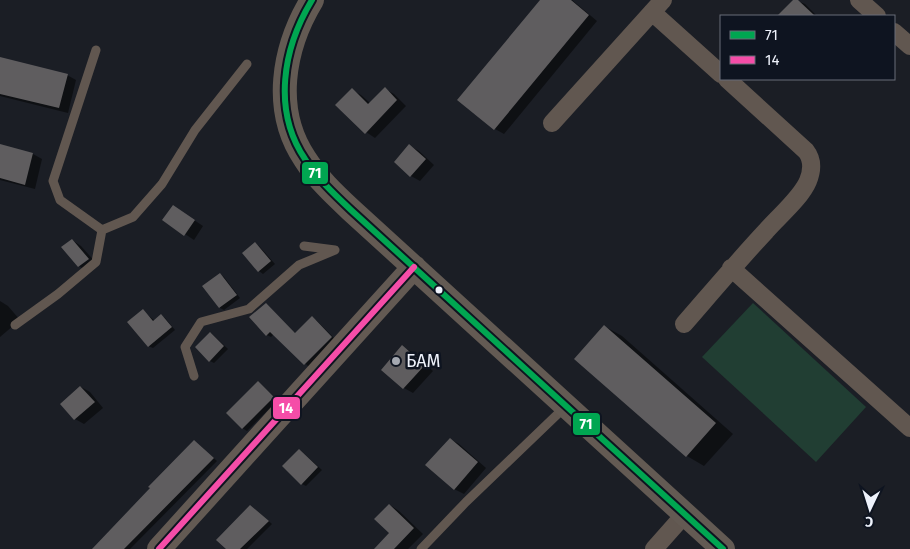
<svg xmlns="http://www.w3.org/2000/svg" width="910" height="549" font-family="'Fira Sans',sans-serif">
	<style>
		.pitch { fill: #213e33 }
		.shadow { fill: #0007 }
		.building { fill: #5f5d5f }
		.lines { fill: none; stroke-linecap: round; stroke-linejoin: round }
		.lane { stroke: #615750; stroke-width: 9 }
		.street { stroke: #615750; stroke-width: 18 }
		.secondary { stroke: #635a53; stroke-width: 24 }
		.bus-1-casing { stroke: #0e1420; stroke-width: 10 }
		.bus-2-casing { stroke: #0e1420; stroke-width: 10 }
		.bus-1 { stroke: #00a651; stroke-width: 6 }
		.bus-2 { stroke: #f54da8; stroke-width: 6 }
		.bus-dot { fill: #eef2fb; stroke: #0e1420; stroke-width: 2 }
		.poi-dot { fill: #a4a8b0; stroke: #0e1420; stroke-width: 2 }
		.labels { text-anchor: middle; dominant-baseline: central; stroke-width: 5; stroke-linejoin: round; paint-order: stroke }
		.poi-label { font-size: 18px; fill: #eef2fb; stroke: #0e1420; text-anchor: start }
		.line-badge { stroke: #0e1420; stroke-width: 2 }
		.badge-label { font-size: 14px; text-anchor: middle; font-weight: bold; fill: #fff }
	</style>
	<rect width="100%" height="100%" fill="#1b1e25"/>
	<path class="pitch" d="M753 303 866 407 816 462 702 357Z"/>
	<path class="shadow" d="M542 0H572L597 21 504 134 495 129Z
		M795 0 805 4 817 16H780Z
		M0 59 67 75 76 80 68 113 0 96Z
		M385 89 394 94 406 106 375 138 366 132 352 90 361 95 370 103Z
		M0 146 33 154 42 159 35 189 0 180Z
		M410 146 419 151 434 165 420 181 411 176 395 162Z
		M182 212 203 226 194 240 185 234Z
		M72 240 81 246 97 264 88 272 79 266 63 247Z
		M255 244 259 246 275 264 263 274 259 271 244 253Z
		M220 274 224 277 240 298 224 310 220 308 204 287Z
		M0 301 8 306 20 320 0 337Z
		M266 304 296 334 316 320 336 340 309 367 274 334 271 337 267 335Z
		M143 311 155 321 161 316 165 318 175 330 153 348 148 346Z
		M604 326 622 336 733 434 704 466 687 456Z
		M211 333 228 349 214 363 210 361Z
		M403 347 412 352 433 371 413 393 404 388 383 370Z
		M258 382 278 400 247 431 242 428Z
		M81 387 90 392 103 408 84 424 75 419Z
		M450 439 459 444 486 468 464 494 454 489Z
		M195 441 217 461 130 549H98Z
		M300 450 322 470 306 486 302 484Z
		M390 505 399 511 423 534 408 549H376L391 533Z
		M255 509 272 524 247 549H228Z"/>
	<path class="building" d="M540 0H571L589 15 494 130 457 100Z
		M793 0H798L815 16H777Z
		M0 57 68 74 59 108 0 94Z
		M385 87 397 100 365 134 335 105 352 88 368 104Z
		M0 144 33 153 25 185 0 178Z
		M409 144 426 159 410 177 394 162Z
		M173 205 195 220 184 236 162 220Z
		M72 239 89 259 78 267 61 247Z
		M255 242 271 261 258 272 242 253Z
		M220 273 237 295 219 308 202 286Z
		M266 303 295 333 312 316 332 337 304 365 270 332 266 336 249 317Z
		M143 309 153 321 161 314 172 327 148 347 127 322Z
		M604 325 716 423 686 457 574 359Z
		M210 332 224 346 209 362 195 347Z
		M402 345 425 365 403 389 381 370Z
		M258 381 274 397 242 429 226 413Z
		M80 386 95 402 74 420 60 404Z
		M450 438 478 462 454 490 425 465Z
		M194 440 214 458 124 549H92L150 488 148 487Z
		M299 449 318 467 301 485 282 466Z
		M389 504 414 528 394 549H374L389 533 374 519Z
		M250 505 269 521 240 549H226L216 540Z"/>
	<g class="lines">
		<path class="lane" d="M96 50 53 181 60 200 102 230
			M15 325 58 294 96 262 102 230 133 217 162 184 195 130 247 64
			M194 376 185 347 201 322 249 309 299 265 335 250 304 246
			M421 549 466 502 565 407"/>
		<path class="street" d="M859 0 877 16
			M652 12 721 74
			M894 32 910 46
			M552 123 663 0
			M731 268 910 428
			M684 324C711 293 738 261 766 231 778 217 801 198 808 181 812 171 813 160 806 151L727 79
			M654 549 685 514"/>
		<path class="secondary" d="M312 0C283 48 272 110 305 159 317 178 334 194 351 210L723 549
			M159 549 414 267"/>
		<g class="bus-1-casing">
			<path id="bus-1" d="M312 0C283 48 272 110 305 159 317 178 334 194 351 210L723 549"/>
		</g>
		<g class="bus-2-casing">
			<path id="bus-2" d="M159 549 414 267"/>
		</g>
		<use href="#bus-1" class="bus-1"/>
		<use href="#bus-2" class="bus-2"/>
	</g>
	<circle class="bus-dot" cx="439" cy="290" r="4.5"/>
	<circle class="poi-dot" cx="396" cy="361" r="5"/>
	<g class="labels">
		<g class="poi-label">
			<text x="406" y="361">БАМ</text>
		</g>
	</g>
	<g class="line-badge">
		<rect x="301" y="161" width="28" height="24" rx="5" fill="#00a651"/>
		<rect x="272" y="396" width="29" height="24" rx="5" fill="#f54da8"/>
		<rect x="572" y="412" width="29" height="24" rx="5" fill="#00a651"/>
	</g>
	<g class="badge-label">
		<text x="315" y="178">71</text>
		<text x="286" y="413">14</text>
		<text x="586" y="429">71</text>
	</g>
	<rect x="720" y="15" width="175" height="65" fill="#0e1420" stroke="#686d78"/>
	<rect x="730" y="31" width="25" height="8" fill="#00a651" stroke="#686d78"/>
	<text x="765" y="40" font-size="15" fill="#eef2fb">71</text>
	<rect x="730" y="56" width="25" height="8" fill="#f54da8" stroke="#686d78"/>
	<text x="765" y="65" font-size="15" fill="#eef2fb">14</text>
	<g transform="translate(870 509) rotate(184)" stroke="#0e1420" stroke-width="4" paint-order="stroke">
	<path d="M0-4L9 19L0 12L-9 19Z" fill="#eef2fb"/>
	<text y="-8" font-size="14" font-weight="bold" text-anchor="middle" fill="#eef2fb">С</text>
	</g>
</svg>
